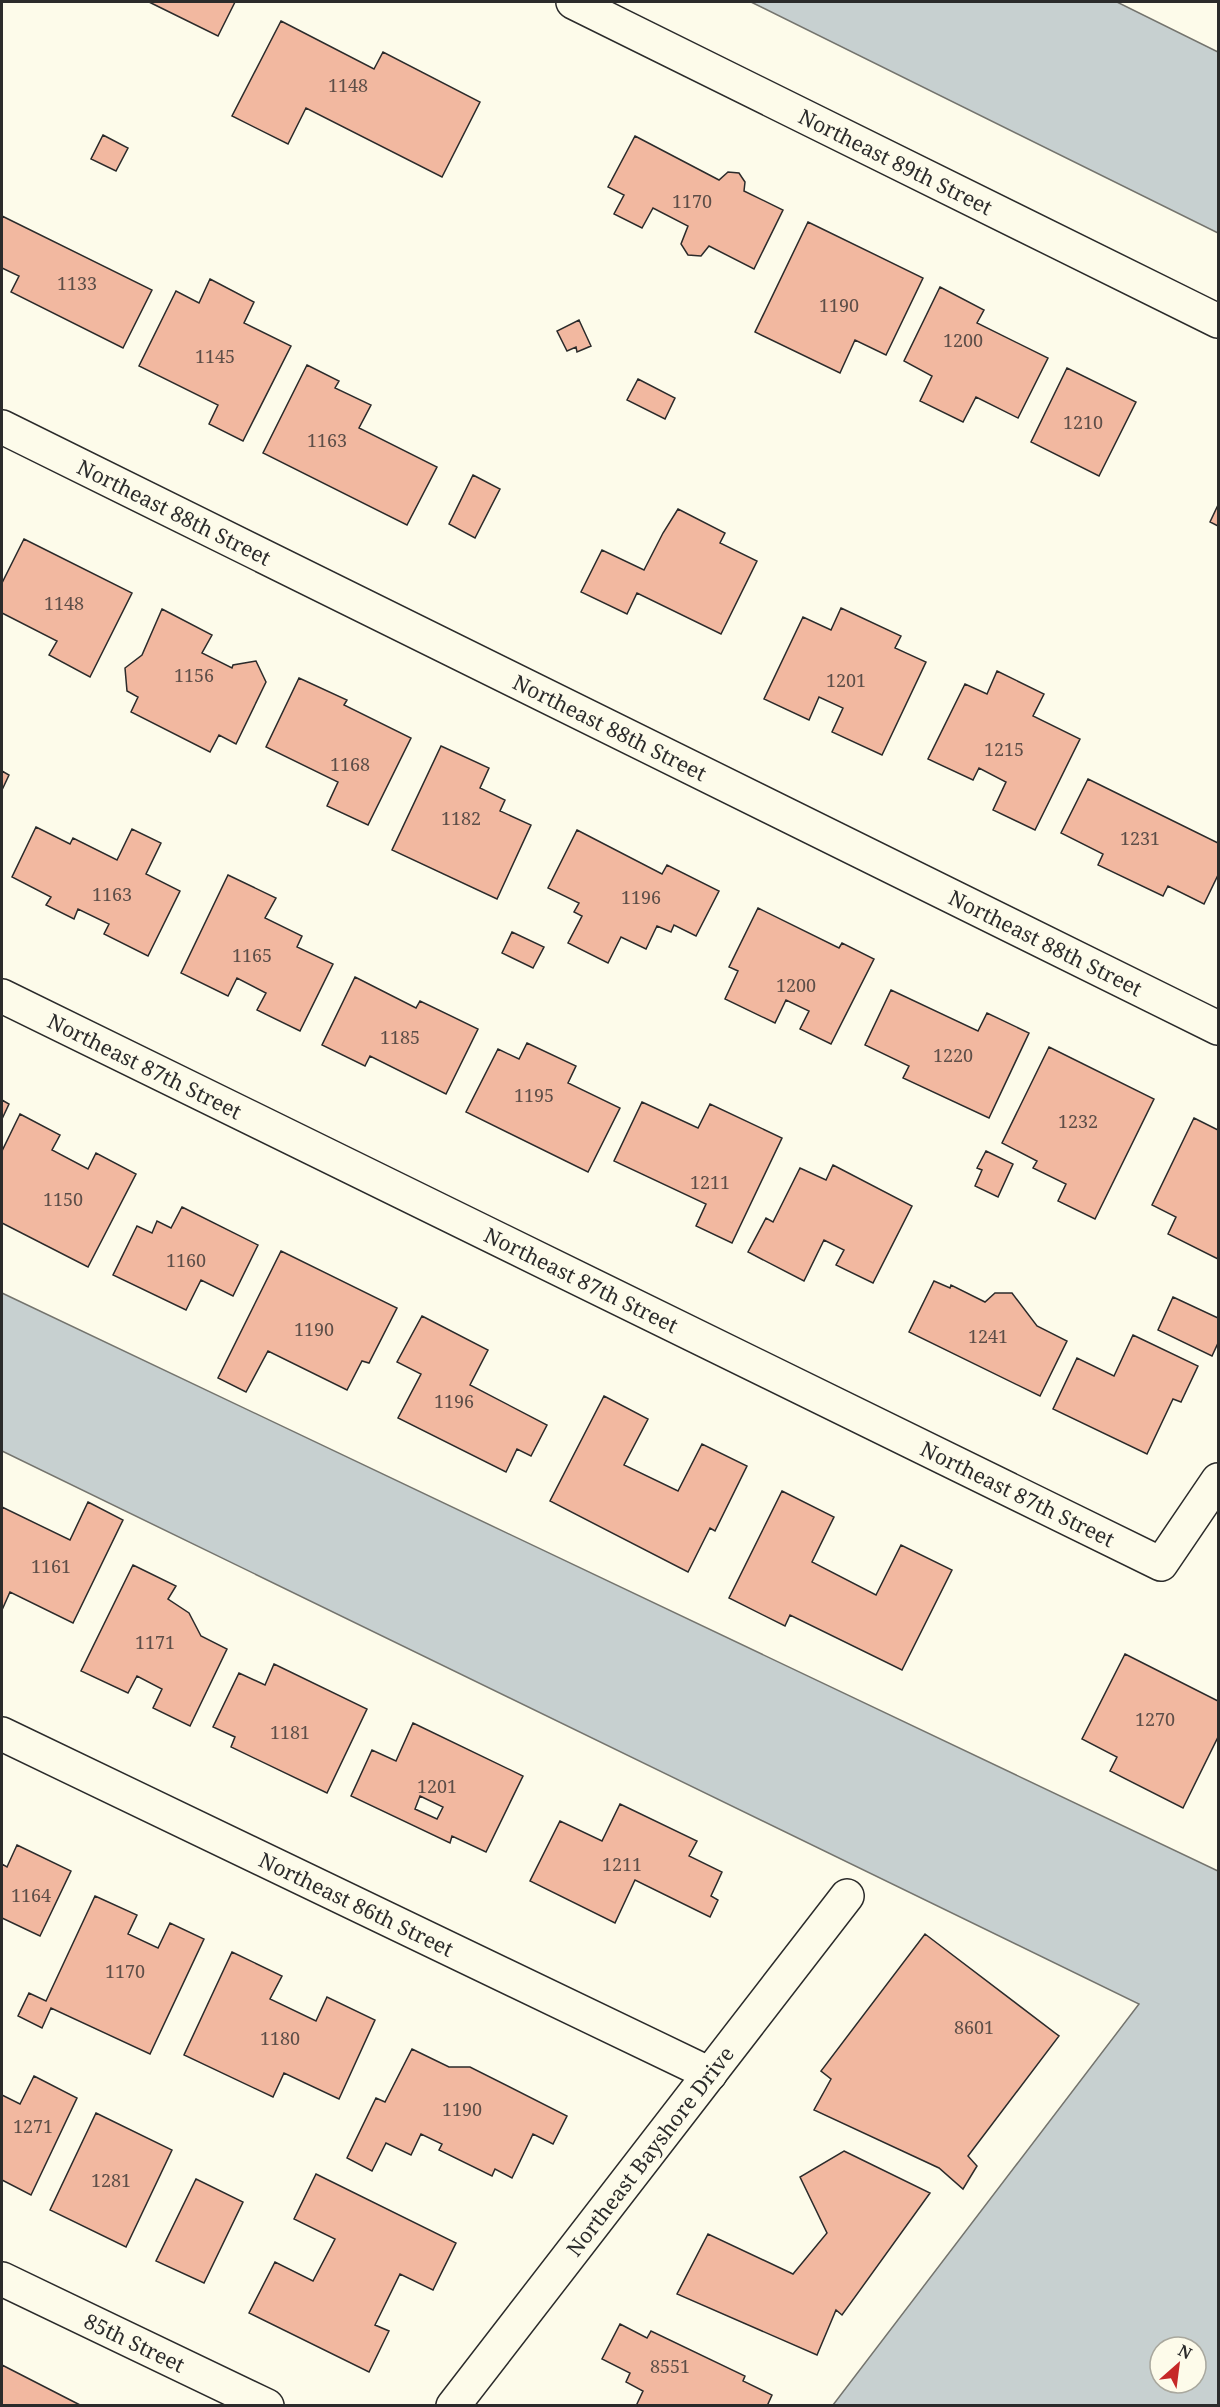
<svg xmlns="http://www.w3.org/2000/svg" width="1220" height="2407" font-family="'Noto Serif',serif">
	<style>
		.water { fill: #c7d0d0; stroke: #74746e; stroke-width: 1.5; fill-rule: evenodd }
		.building { fill: #f2b8a0; stroke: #2b2b2b; stroke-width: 1.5; fill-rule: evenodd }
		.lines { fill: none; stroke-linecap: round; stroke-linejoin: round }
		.minor-casing { stroke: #2b2b2b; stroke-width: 36 }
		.minor { stroke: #fdfbea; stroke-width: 33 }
		.labels { text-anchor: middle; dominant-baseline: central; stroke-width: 4.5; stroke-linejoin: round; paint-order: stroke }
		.number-label { font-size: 18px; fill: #5d4e48 }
		.street-label { font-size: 21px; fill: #2b2b2b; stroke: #fdfbea }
	</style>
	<rect width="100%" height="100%" fill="#fdfbea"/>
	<path class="water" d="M751 2H1117L1218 52V233Z
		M2 1293 1218 1871V2405H833L1139 2004 2 1451ZM1160 2347H1196V2383H1160Z"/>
	<path class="building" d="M149 2H235L218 36Z
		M281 21 374 69 383 52 480 102 442 177 306 108 288 144 232 116Z
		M103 135 128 148 116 171 91 159Z
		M635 136 719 180 728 172 739 173 745 182 744 191 783 210 754 269 709 246 701 256 688 255 681 244 688 226 653 208 642 228 614 214 624 195 608 187Z
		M2 216 152 290 123 348 11 292 19 276 2 268Z
		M808 222 923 278 886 355 855 340 840 373 755 332Z
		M210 279 254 302 244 323 291 346 243 441 209 424 218 405 139 366 176 291 199 303Z
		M940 287 984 310 977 323 1048 358 1018 418 976 397 963 422 920 401 932 376 904 361Z
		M579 320 591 346 577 352 576 347 567 351 557 331Z
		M307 365 339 381 335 388 371 405 359 428 437 467 407 525 263 453Z
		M1067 368 1136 402 1099 476 1031 442Z
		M638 379 675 398 665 419 627 400Z
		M473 475 500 489 475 538 449 524Z
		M1218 505V526L1210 522Z
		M678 509 725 533 720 543 757 561 721 634 637 593 627 614 581 592 602 550 644 570 663 533Z
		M24 539 132 593 90 677 49 655 57 641 2 613V583Z
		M841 608 901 636 895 648 926 662 882 755 832 732 843 708 819 697 809 720 764 699 803 617 831 630Z
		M162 609 212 635 202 653 232 668 233 665 256 661 266 682 236 744 219 735 210 752 131 712 138 697 127 691 125 668 142 655Z
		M997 671 1044 694 1033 716 1080 739 1035 830 993 810 1006 782 979 768 973 780 928 759 965 684 987 694Z
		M299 678 347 700 344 705 411 738 368 825 327 806 338 782 266 747Z
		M441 746 489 768 480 788 505 800 500 811 531 825 497 899 392 850Z
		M2 771 9 775 2 790Z
		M1088 779 1218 843V875L1204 904 1168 886 1163 896 1098 865 1103 854 1061 833Z
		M36 827 70 844 73 838 117 860 132 829 161 843 146 874 180 891 148 956 104 934 109 924 78 909 74 919 46 905 51 897 12 877Z
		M577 830 662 874 667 865 719 891 696 936 674 925 671 932 657 926 646 949 621 937 608 963 568 943 582 916 574 912 579 903 548 888Z
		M228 875 276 898 265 918 302 936 297 947 333 964 300 1031 257 1010 266 993 237 978 228 996 181 973Z
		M758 908 839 948 842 943 874 959 831 1044 800 1029 809 1011 786 1000 775 1023 725 999 738 971 729 967Z
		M512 932 544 947 533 968 502 953Z
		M355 977 416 1008 420 1001 478 1029 446 1094 370 1056 365 1066 322 1045Z
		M891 990 978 1031 987 1013 1029 1033 989 1118 903 1078 909 1066 865 1045Z
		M527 1043 576 1066 568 1083 620 1108 588 1172 466 1112 498 1049 519 1059Z
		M1049 1047 1154 1099 1095 1219 1058 1201 1066 1184 1033 1168 1037 1161 1002 1143Z
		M2 1100 9 1104 2 1119Z
		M642 1102 698 1128 710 1104 782 1138 732 1243 696 1226 706 1204 614 1161Z
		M20 1114 60 1135 52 1150 88 1169 96 1153 136 1174 88 1267 2 1223V1151Z
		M1194 1118 1218 1130V1259L1168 1234 1176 1217 1152 1205Z
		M986 1151 1013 1164 998 1197 975 1186 982 1170 977 1168Z
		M833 1165 912 1206 873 1283 836 1265 844 1250 824 1240 804 1281 748 1252 766 1218 773 1222 800 1168 826 1180Z
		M182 1207 258 1245 233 1296 201 1280 186 1310 113 1275 137 1226 152 1233 157 1221 171 1228Z
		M281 1251 397 1308 369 1363 362 1361 347 1390 268 1351 246 1392 218 1378Z
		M934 1281 950 1288 951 1285 985 1302 995 1293H1012L1037 1326 1067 1341 1040 1396 909 1332Z
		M1173 1297 1218 1318V1343L1212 1356 1158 1330Z
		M422 1316 488 1350 470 1385 547 1425 531 1456 517 1449 506 1472 398 1418 421 1374 397 1362Z
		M1133 1335 1198 1366 1181 1402 1173 1399 1147 1454 1053 1409 1077 1358 1114 1376Z
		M604 1396 648 1419 624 1465 678 1491 702 1444 747 1466 715 1531 710 1528 688 1572 550 1501Z
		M782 1491 834 1517 812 1562 876 1595 901 1545 952 1570 902 1670 790 1615 785 1626 729 1598Z
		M88 1502 123 1520 73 1623 10 1592 2 1610V1507L70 1540Z
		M133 1565 176 1586 168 1599 189 1613 201 1636 227 1649 190 1726 153 1708 162 1689 137 1676 128 1693 81 1671Z
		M1125 1654 1218 1701V1737L1183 1808 1110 1771 1117 1757 1082 1739Z
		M274 1664 367 1709 327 1793 231 1747 235 1737 213 1727 239 1673 265 1685Z
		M413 1723 523 1776 486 1852 452 1836 450 1843 351 1796 372 1750 396 1761ZM420 1796 443 1807 437 1819 415 1809Z
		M620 1804 697 1841 689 1856 722 1872 711 1896 718 1900 710 1917 635 1880 615 1923 530 1881 560 1821 602 1841Z
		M17 1845 71 1871 40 1936 2 1918V1864L7 1867Z
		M95 1896 137 1915 128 1934 158 1948 170 1923 204 1939 150 2054 51 2008 42 2028 18 2016 29 1993 46 2001Z
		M925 1934 1059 2036 968 2156 977 2166 963 2189 939 2168 814 2110 831 2079 821 2071Z
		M232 1952 282 1976 270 1999 316 2021 327 1997 375 2020 339 2099 284 2073 273 2097 184 2055Z
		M412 2049 449 2067H470L567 2116 553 2144 533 2134 512 2178 495 2169 492 2176 439 2150 442 2144 421 2134 411 2155 386 2143 372 2171 347 2158 376 2098 385 2102Z
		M34 2076 77 2098 31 2195 2 2180V2095L20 2104Z
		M96 2113 172 2150 126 2247 50 2210Z
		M844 2151 930 2193 842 2315 836 2310 817 2355 677 2294 708 2234 793 2274 827 2233 800 2177Z
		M316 2174 456 2243 433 2290 400 2274 375 2325 389 2331 369 2372 249 2313 275 2262 313 2281 335 2239 294 2219Z
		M196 2179 243 2202 204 2283 156 2261Z
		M620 2324 647 2338 651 2331 745 2376 743 2381 772 2395 767 2406H636L643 2391 626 2382 630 2373 602 2359Z
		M2 2365 82 2406H2Z"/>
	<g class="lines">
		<g class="minor-casing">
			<g id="minor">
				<path id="s1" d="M573 2 1218 321"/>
				<path id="s2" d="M2 427 1218 1028"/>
				<path id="s3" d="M2 996 1161 1564 1218 1480"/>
				<path id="s4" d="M2 1734 710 2074"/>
				<path id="s5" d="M2 2279 267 2406"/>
				<path id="s6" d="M453 2406 847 1896"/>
			</g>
		</g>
		<use href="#minor" class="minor"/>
	</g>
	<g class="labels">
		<g class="number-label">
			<text x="348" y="85">1148</text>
			<text x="692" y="201">1170</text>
			<text x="77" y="283">1133</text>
			<text x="839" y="305">1190</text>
			<text x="963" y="340">1200</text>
			<text x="215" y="356">1145</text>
			<text x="1083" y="422">1210</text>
			<text x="327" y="440">1163</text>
			<text x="64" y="603">1148</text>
			<text x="194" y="675">1156</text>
			<text x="846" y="680">1201</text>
			<text x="1004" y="749">1215</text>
			<text x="350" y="764">1168</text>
			<text x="461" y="818">1182</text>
			<text x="1140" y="838">1231</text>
			<text x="112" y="894">1163</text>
			<text x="641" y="897">1196</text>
			<text x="252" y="955">1165</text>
			<text x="796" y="985">1200</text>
			<text x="400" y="1037">1185</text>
			<text x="953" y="1055">1220</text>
			<text x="534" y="1095">1195</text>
			<text x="1078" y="1121">1232</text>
			<text x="710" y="1182">1211</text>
			<text x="63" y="1199">1150</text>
			<text x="186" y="1260">1160</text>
			<text x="314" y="1329">1190</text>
			<text x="988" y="1336">1241</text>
			<text x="454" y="1401">1196</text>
			<text x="51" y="1566">1161</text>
			<text x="155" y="1642">1171</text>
			<text x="1155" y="1719">1270</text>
			<text x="290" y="1732">1181</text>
			<text x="437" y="1786">1201</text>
			<text x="622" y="1864">1211</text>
			<text x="31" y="1895">1164</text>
			<text x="125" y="1971">1170</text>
			<text x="974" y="2027">8601</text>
			<text x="280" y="2038">1180</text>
			<text x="462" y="2109">1190</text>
			<text x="33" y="2126">1271</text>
			<text x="111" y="2180">1281</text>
			<text x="670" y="2366">8551</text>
		</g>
		<g class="street-label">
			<text stroke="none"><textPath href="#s1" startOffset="360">Northeast 89th Street</textPath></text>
			<text stroke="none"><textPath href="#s2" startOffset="192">Northeast 88th Street</textPath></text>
			<text stroke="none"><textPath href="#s2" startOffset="678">Northeast 88th Street</textPath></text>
			<text stroke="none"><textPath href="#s2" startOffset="1164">Northeast 88th Street</textPath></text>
			<text stroke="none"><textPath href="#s3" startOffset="159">Northeast 87th Street</textPath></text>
			<text stroke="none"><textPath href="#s3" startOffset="645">Northeast 87th Street</textPath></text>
			<text stroke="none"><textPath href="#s3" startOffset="1131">Northeast 87th Street</textPath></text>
			<text stroke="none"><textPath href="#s4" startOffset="393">Northeast 86th Street</textPath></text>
			<text stroke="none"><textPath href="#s6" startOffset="322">Northeast Bayshore Drive</textPath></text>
			<text stroke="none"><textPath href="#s5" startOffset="147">85th Street</textPath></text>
		</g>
	</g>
	<rect width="1220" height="2407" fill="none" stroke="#2b2b2b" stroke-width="6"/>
	<g transform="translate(1178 2365) rotate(28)"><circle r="28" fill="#fdfbea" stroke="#a9a89e" stroke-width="1.5"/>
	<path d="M0-4.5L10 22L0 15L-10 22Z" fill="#c62828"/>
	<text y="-9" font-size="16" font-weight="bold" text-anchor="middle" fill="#2b2b2b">N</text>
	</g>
</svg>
